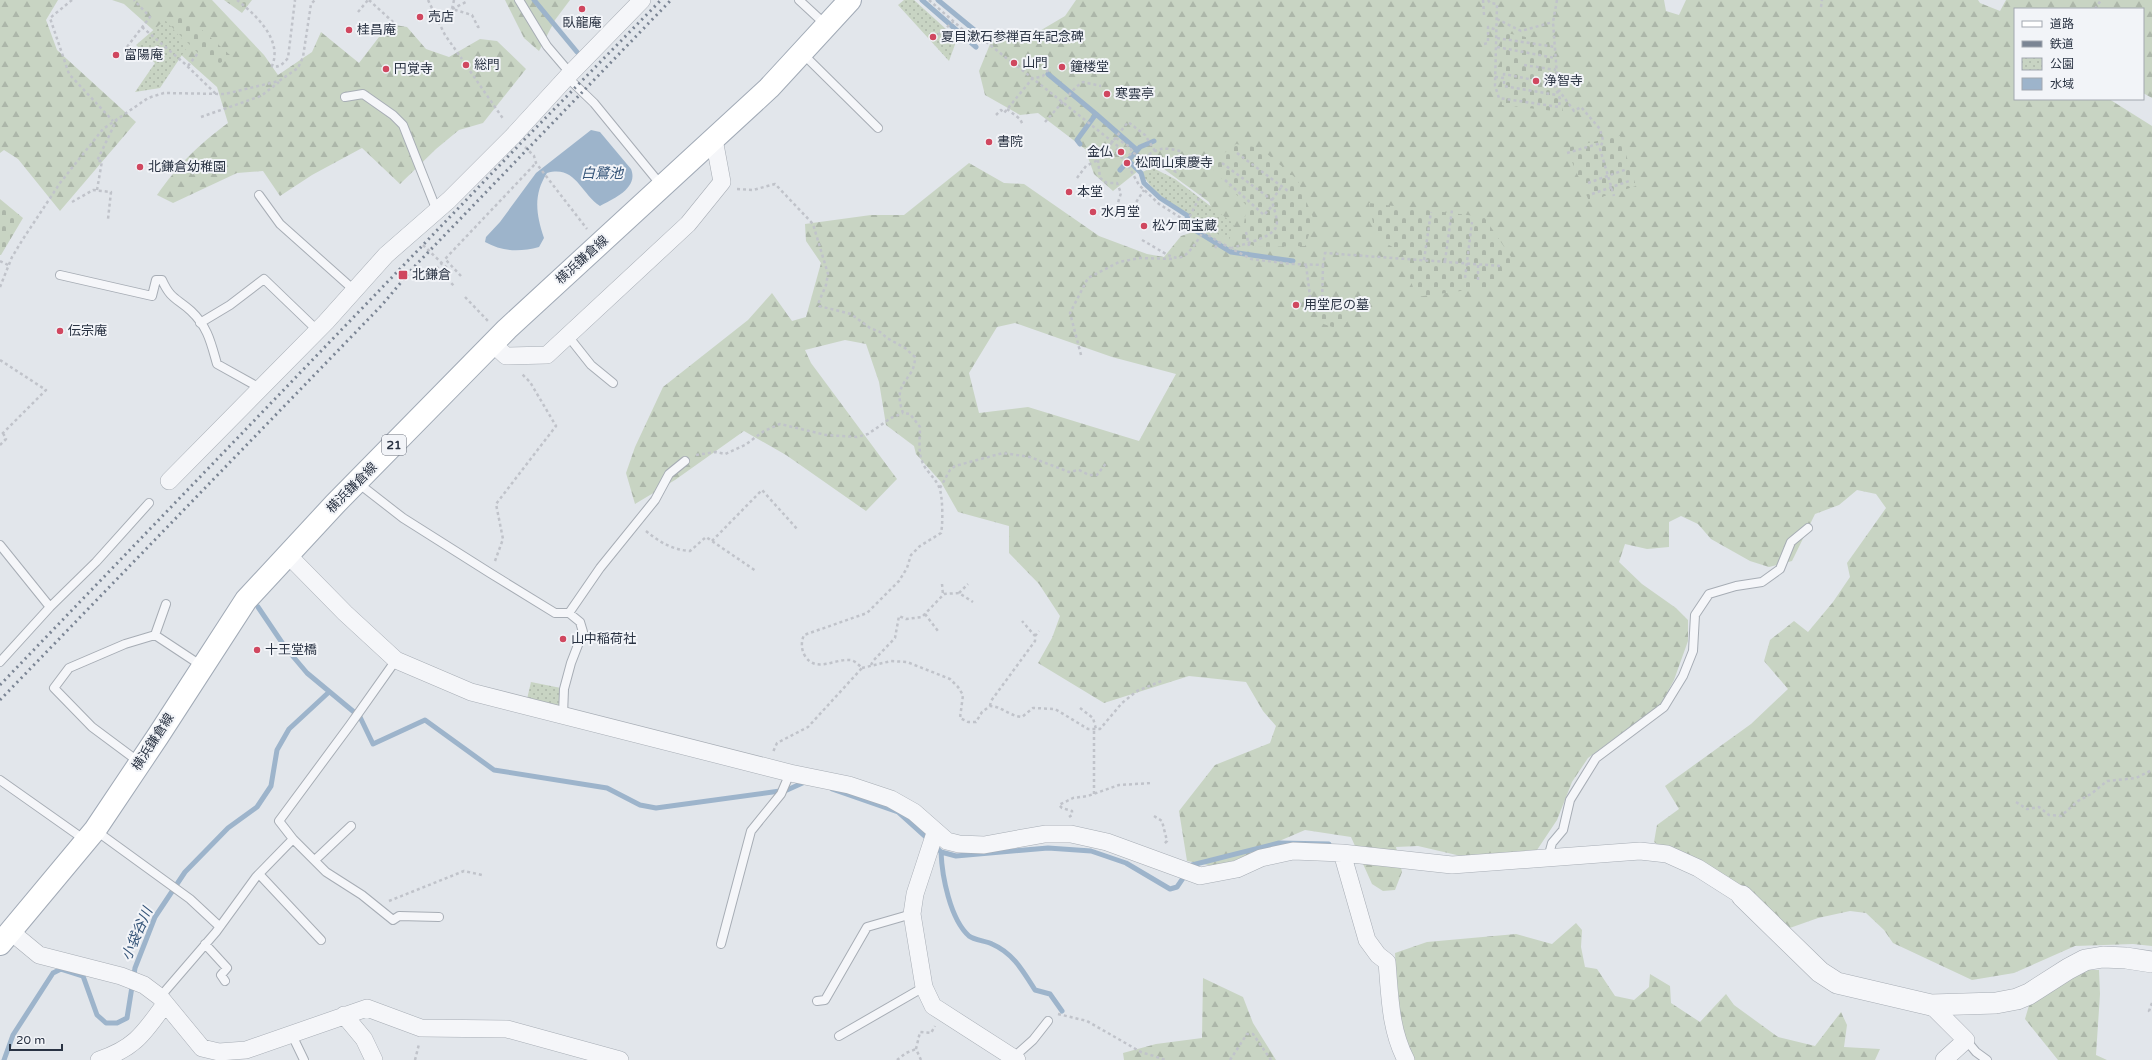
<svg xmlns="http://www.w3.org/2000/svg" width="2152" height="1060" font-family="'Varela Round','Noto Sans JP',sans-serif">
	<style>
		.forest { fill: url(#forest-firs); fill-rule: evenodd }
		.cemetery { fill: url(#cemetery-stones) }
		.park { fill: url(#park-dots) }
		.water { fill: #9db4cb }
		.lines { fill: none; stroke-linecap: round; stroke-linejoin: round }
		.stream { stroke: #9db4cb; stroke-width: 5 }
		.service-casing { stroke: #a7adb5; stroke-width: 10 }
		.minor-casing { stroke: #a7adb5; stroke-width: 18 }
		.tertiary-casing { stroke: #a7adb5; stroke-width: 22 }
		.primary-casing { stroke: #a1aab6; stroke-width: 24 }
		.path { stroke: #c0c3ca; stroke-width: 2.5; stroke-dasharray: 3 3; stroke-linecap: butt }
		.service { stroke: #f5f6f9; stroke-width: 8 }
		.minor { stroke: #f5f6f9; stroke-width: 17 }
		.tertiary { stroke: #f5f6f9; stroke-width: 21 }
		.primary { stroke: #fff; stroke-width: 22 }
		.rail { stroke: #7b8594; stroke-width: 3; stroke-dasharray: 2 4; stroke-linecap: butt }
		.poi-dot { fill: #d0475f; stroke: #f2f4f8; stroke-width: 1.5 }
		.labels { text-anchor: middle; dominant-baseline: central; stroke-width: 4; stroke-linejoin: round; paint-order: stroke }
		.shield { fill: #f2f4f8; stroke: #666d79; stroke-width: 1 }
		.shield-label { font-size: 12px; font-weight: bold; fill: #2a3343 }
		.poi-label { font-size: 13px; fill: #2a3343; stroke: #f2f4f8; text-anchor: start }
		.street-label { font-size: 13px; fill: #2a3343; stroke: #f2f4f8 }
		.water-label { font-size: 14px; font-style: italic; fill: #335377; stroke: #f2f4f8 }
	</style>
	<defs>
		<pattern id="forest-firs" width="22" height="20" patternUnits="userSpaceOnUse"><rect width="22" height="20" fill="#c8d4c3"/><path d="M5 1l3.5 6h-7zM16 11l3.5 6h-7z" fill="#acb6a9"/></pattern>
		<pattern id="cemetery-stones" width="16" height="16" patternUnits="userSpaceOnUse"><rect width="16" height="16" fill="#c8d4c3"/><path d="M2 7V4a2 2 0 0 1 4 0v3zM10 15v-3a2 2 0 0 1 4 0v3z" fill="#acb6a9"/></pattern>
		<pattern id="park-dots" width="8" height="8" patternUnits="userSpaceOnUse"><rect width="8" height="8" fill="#c8d4c3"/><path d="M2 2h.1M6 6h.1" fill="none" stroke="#acb6a9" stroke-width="1.8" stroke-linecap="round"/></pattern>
	</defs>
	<rect width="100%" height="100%" fill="#e2e6eb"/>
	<path class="forest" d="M0 0H58L46 20 57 50 136 122 60 211 18 159 4 150 0 153Z
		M112 0H212L264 55 278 75 312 52 321 32 359 63 389 24 407 27 426 49 449 57 480 39 497 41 526 69 483 123 459 130 436 149 400 184 362 148 312 175 280 196 263 171 237 173 173 203 157 195C178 165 198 145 228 123L217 87 124 4Z
		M505 0H570L555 20 539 51 524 38Z
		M1076 0H1664L1666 11 1679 15 1686 0H1978L1980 3 2000 11 2006 0H2152V98L2143 93V9H2015V99H2109L2152 126V946L2133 944 2075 946 2014 973 1972 980 1893 943 1884 930 1866 913 1850 911 1818 918 1787 929 1654 842 1657 825 1679 809 1665 786 1751 724 1788 689 1764 661 1770 640 1794 621 1808 632 1833 602 1850 577 1847 563 1886 508 1876 494 1857 490 1839 505 1815 514 1792 561 1769 567 1750 561 1711 539 1698 524 1681 516 1669 522V547L1647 549 1625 544 1619 562 1642 584 1676 608 1688 620V641L1674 680 1661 704 1588 758 1572 782 1557 820 1537 850 1522 855 1461 856 1418 846 1396 847 1402 872 1395 890 1383 891 1372 884 1351 837 1305 830 1219 867 1187 861 1179 811 1215 765 1270 743 1276 726 1263 711 1246 682 1189 676 1104 703 1038 663 1052 638 1060 616 1039 584 1009 553V526L958 512 941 482 916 454 914 446 886 425 879 382 866 344 845 340 805 350 811 363 897 479 866 511 786 455 744 431 675 480 635 504 626 473 635 447 663 387 748 320 772 293 792 321 806 317 821 263 806 241 805 224 871 215H904L969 163 1004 183 1024 184 1099 236 1147 254 1164 257 1181 236 1217 224 1209 202 1157 164 1143 167 1113 191 1094 174 1085 149 1038 113 1020 115 985 95 979 71 995 32 1026 39 1065 16ZM1015 323 1112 357 1176 374 1139 441 1028 407 979 413 969 373 997 327Z
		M1576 923 1582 930 1581 947 1585 967 1597 969 1615 996 1634 1000 1649 987 1650 974 1670 986 1671 1003 1700 1022 1726 994 1734 1005 1778 1037 1815 1046 1841 1012 1847 1025 1844 1047 1880 1049 1875 1060H1414L1404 1041 1397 989 1395 953 1427 942 1516 934 1552 944Z
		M2087 970H2099L2100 994 2096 1055 2107 1060H2058L2025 1019 2030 1002Z
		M1203 978 1243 997 1253 1023 1276 1060H1124L1123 1053 1156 1044 1202 1038Z"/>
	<path class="cemetery" d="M224 0H252L242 13Z
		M183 13 231 56 220 63 198 53 171 26Z
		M1502 32 1549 42 1563 112 1502 105Z
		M1620 136 1636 186 1589 201 1566 148Z
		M1236 144 1260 148 1297 179 1314 220 1305 246 1256 247 1241 240 1247 206 1209 165Z
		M0 199 23 218 1 255H0Z
		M1369 203 1484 217 1513 260 1490 287 1416 297 1402 252 1376 238Z
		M1327 301 1354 312 1341 330 1315 321Z"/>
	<path class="park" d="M904 0H914L957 39 949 61 898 5Z
		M165 20 188 46 160 88 135 92 155 63 136 45Z
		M1153 168 1175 179 1234 224 1229 241C1205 225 1151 198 1142 172Z
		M531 682 561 688V706L527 699Z"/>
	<path class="water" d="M591 130 600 132 631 169C639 188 613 199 600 206 580 193 576 165 547 173 533 195 536 214 544 238L539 247C520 252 503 252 485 242L486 237 500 222 536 173Z"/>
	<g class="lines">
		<path class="stream" d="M534 0 577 52
			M922 0 976 47
			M938 0 978 33
			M1048 74 1096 114 1077 140 1080 144
			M1096 114 1137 150
			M1128 160 1141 173 1144 183 1160 198 1188 216 1185 224 1231 252 1293 261
			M1120 170 1140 147 1154 141
			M258 607 285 647 307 673 360 717 373 744 425 720 494 770 607 788 640 805 656 808 787 790 807 781
			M832 789 898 812 929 840
			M935 846 941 852 956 856 1048 848 1091 851 1126 863 1170 889 1177 887 1192 865 1279 843 1329 844
			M941 852C942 876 950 919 969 936 974 940 986 941 992 944 1013 953 1023 971 1035 990L1050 994 1062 1011
			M4 1060 13 1035 53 973 61 969 83 976 97 1015 106 1023H117L127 1018 135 968 155 917 185 872 228 828 257 807 271 786 277 750 289 729 329 692"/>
		<g class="service-casing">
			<path id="service" d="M519 0 547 46 570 73
				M799 0 826 25
				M802 53 878 128
				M567 77 594 103 661 185
				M345 97 363 94 393 115 403 125 437 211
				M259 195 280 224 354 290
				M60 275 152 296 156 280H162C171 300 177 298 191 311 208 327 211 343 217 364L260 388
				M200 323 230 305 264 279 317 330
				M568 336 591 365 613 383
				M358 483 403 518 490 573 555 613H569L580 622 583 632 571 663 564 689 563 715
				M0 545 50 607
				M569 613 600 568 655 500 669 474 685 461
				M155 635 202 666
				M155 635 166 604
				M0 662 50 607 96 562 149 503
				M139 762 92 727 54 688 69 668 125 644 155 635
				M0 780 85 840
				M95 830 190 899 219 926
				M293 839 326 872 362 895 393 920 399 916 439 917
				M1548 858 1552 843 1563 830 1570 800 1596 758 1664 707 1683 676 1693 651 1695 615 1709 594 1736 586 1762 582 1780 569 1791 542 1808 528
				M315 860 351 826
				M259 874 321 940
				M205 944 227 968 221 975 225 981
				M721 944 751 831 781 794 790 773
				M160 997 216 932 256 877 293 839 279 821 350 725 396 660
				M817 1001 825 1000 867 927 912 914
				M292 1035 304 1060
				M839 1036 924 987
				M1966 1040 1976 1052 1987 1060
				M1014 1057 1033 1040 1048 1021"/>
		</g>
		<g class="minor-casing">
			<path id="minor" d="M493 344 506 356 547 355 688 224 722 182 714 139
				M169 481 326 322 386 255 449 200 513 136 567 77 642 0
				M288 555 345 613 396 660 471 692 790 773 849 785 891 799 914 812 947 841 959 844 984 845 1045 834H1071L1107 842 1200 876 1237 869 1261 858 1293 851 1342 853 1452 865 1640 851 1667 854 1698 868 1742 896
				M935 833 915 894 912 914 924 987 933 1006 1017 1060
				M1342 853 1367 940 1378 955 1387 962C1390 997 1390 1029 1406 1060
				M10 931 39 955 121 976 144 985 160 997 202 1048 219 1052 246 1050 367 1008 421 1028 507 1029 620 1060
				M1931 1005 1966 1040 1944 1060
				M344 1015 364 1039 374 1060
				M99 1060C135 1048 144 1033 165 1004"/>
		</g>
		<g class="tertiary-casing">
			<path id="tertiary" d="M1742 896 1820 972 1837 983 1931 1005 1996 1003 2017 999 2029 994 2068 969 2085 960 2103 957 2126 958 2152 962"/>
		</g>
		<g class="primary-casing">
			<path id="primary" d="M0 944 95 830 158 736 246 600 335 504 507 329 769 88 850 0"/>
		</g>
		<path class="path" d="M72 0 50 18 69 74 113 121
			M237 0C256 15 283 40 272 66 279 68 283 64 288 58L295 0
			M369 0 393 22 395 20
			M428 0 445 35 462 59
			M454 0 452 9 472 15 478 27 481 26
			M929 0 969 35 979 36 1010 61
			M1483 0 1484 15
			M1488 0 1490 3 1497 4 1495 86 1499 98 1559 107 1560 99 1554 84 1504 74V78
			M1557 0 1553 22 1558 89 1574 111 1581 107 1600 129 1603 140 1600 149 1614 196
			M1821 7 1822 0
			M2095 9 2101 0
			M358 12 368 0
			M436 17 468 1
			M1497 19 1521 31 1553 22
			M142 27 184 63 216 94
			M938 35 954 21
			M1497 38 1555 47
			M1484 44 1488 43V27L1497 30
			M127 47 150 17 134 0
			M1497 47 1555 58
			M1524 65 1556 70
			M188 66 198 53
			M1017 66 1119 147 1115 152 1125 160 1139 185 1159 204 1219 242 1251 259 1291 264 1323 265 1325 253 1501 266
			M470 71 504 120
			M1495 77 1504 78V86L1557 95
			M1007 109 1020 119 1023 125
			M996 115 1001 110 1004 113 1032 79 1043 76 1050 67
			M201 117 261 96 279 82
			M1045 122 1076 87 1083 82 1101 86
			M1116 138 1130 147 1132 152
			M525 147 534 156 536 163 587 229
			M1237 153 1288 191
			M1567 153 1601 143
			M1148 155 1176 172 1178 170
			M1098 160 1100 178 1107 183H1117L1121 193 1117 206
			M1125 160 1132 152 1142 158C1160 148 1162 146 1183 152
			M1222 163 1272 200C1273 207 1279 221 1276 227 1272 238 1243 244 1232 248
			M1077 178 1086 166 1098 160 1128 122 1145 135 1155 151
			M1225 180 1264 215 1273 205
			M1588 183 1627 169
			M737 189 753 190 775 184 777 186 813 224 828 274 826 285 818 304 819 306 851 314 870 328 880 332 887 338 905 348 915 357C915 382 891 380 903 413L910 414 920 427C920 438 918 451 922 461 925 471 935 477 939 487 943 495 943 525 941 533L920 546 911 555 907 568 899 581 867 613 804 635C801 642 801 649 805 656 816 673 834 659 849 660 854 660 858 664 862 668L808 727 777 743 773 752
			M97 190 102 161H97L118 117
			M1592 194 1629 181
			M1272 200 1282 186
			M72 202 93 190 111 192 108 219
			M1133 207 1144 190
			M1187 222 1201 194
			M1246 232 1249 246
			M1142 240C1178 260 1179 270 1203 232
			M423 245 447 268 442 273 455 287
			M1215 248 1219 242
			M1424 260 1431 212
			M0 261 8 265
			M1445 261 1452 210
			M442 273 437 268 442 263
			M461 276 445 259 536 163
			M1465 278 1472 222
			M1478 280V264
			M0 287 12 257 23 239 60 183 103 129 148 98 164 93 225 94 279 81 298 68 303 57 311 4 315 0
			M465 297 488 321
			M1322 304 1323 265
			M1299 305 1310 296 1306 265
			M1081 355 1070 313 1088 278 1119 262 1140 258 1175 259
			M0 360 46 390 0 436
			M0 445 6 439 3 433
			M696 455 716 452 725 454 745 445 764 431 780 424 826 435 857 437 868 434 891 418 903 413
			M940 488 950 470 955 466 1003 453 1030 457 1069 472 1079 470 1089 475H1097L1107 462
			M646 531C659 542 673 550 690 551L706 537 756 571
			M712 541 762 490 798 530
			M495 561 503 539 496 504 556 426 530 382 521 373
			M942 584 943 595
			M959 593 968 584
			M925 614 938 631
			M1035 636 1039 631
			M871 665 873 661 895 638 899 616 906 619 922 617 944 594 959 593 973 602
			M862 668 891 661 907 662 950 679 958 687 963 695 960 718 968 722H976L982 712 990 706C1001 706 1009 716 1022 717L1033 708 1055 709 1088 729H1100L1122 703 1137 691 1164 680
			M990 706 991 701 1035 641V636L1022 621
			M1080 708 1093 718 1096 729
			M1094 794V729
			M2016 802 2027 809 2039 807 2049 815 2061 816 2078 801 2091 794 2107 781 2136 778 2152 770
			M1154 816 1162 821 1167 841 1163 845
			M1069 817 1072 815V811L1062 808 1059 805 1073 798 1088 796 1119 785 1152 783
			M389 901 464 871 482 875
			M2152 1003 2149 1011 2152 1012
			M1058 1014 1087 1021 1141 1052 1166 1060
			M415 1060 419 1044
			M897 1060 906 1053 916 1049
			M921 1060 916 1049 920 1032 931 1033 935 1026
			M1230 1060 1247 1034H1253L1271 1060"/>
		<use href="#service" class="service"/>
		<use href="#minor" class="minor"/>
		<use href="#tertiary" class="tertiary"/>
		<use href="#primary" class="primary"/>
		<path class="rail" d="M0 685 521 143 661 0
			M0 700 382 305 413 268 671 0"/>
	</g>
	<g class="poi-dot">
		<circle cx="582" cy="9" r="4"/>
		<circle cx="420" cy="17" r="4"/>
		<circle cx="349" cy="30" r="4"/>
		<circle cx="933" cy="37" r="4"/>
		<circle cx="116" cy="55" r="4"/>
		<circle cx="1014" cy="63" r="4"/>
		<circle cx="466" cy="65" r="4"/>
		<circle cx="1062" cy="67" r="4"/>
		<circle cx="386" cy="69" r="4"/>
		<circle cx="1536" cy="81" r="4"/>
		<circle cx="1107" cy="94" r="4"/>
		<circle cx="989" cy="142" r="4"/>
		<circle cx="1121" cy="152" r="4"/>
		<circle cx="1127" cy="163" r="4"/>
		<circle cx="140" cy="167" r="4"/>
		<circle cx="1069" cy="192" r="4"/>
		<circle cx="1093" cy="212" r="4"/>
		<circle cx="1144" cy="226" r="4"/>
		<rect x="398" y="270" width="10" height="10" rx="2"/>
		<circle cx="1296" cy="305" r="4"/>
		<circle cx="60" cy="331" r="4"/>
		<circle cx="563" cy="639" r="4"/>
		<circle cx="257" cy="650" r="4"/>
	</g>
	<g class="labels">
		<rect class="shield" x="382" y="435" width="24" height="20" rx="3"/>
		<g class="shield-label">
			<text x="394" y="445">21</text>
		</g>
		<g class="poi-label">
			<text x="428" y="17">売店</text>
			<text x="582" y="23" text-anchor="middle">臥龍庵</text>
			<text x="357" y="30">桂昌庵</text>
			<text x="941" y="37">夏目漱石参禅百年記念碑</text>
			<text x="124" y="55">富陽庵</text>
			<text x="1022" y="63">山門</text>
			<text x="474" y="65">総門</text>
			<text x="1070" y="67">鐘楼堂</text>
			<text x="394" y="69">円覚寺</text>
			<text x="1544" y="81">浄智寺</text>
			<text x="1115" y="94">寒雲亭</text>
			<text x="997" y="142">書院</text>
			<text x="1113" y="152" text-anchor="end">金仏</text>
			<text x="1135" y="163">松岡山東慶寺</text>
			<text x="148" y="167">北鎌倉幼稚園</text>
			<text x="1077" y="192">本堂</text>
			<text x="1101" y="212">水月堂</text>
			<text x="1152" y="226">松ケ岡宝蔵</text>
			<text x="412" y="275">北鎌倉</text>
			<text x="1304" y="305">用堂尼の墓</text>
			<text x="68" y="331">伝宗庵</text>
			<text x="571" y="639">山中稲荷社</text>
			<text x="265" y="650">十王堂橋</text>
		</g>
		<g class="street-label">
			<text transform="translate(582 260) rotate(-42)">横浜鎌倉線</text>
			<text transform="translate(352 488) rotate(-45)">横浜鎌倉線</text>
			<text transform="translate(153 742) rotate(-57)">横浜鎌倉線</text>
		</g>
		<g class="water-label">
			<text x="602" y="173">白鷺池</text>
			<text transform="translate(137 934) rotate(-66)">小袋谷川</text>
		</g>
	</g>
	<rect x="2014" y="8" width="130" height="92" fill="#f2f4f8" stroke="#a2a7b0"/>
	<rect x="2022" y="21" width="20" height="6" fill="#ffffff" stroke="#a2a7b0"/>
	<text x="2050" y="28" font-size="12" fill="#2a3343">道路</text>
	<rect x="2022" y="41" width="20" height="6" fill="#7b8594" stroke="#a2a7b0"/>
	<text x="2050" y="48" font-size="12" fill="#2a3343">鉄道</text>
	<rect x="2022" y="58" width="20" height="12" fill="url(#park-dots)" stroke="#a2a7b0"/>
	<text x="2050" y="68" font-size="12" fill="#2a3343">公園</text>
	<rect x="2022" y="78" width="20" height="12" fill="#9db4cb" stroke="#a2a7b0"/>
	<text x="2050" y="88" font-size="12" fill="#2a3343">水域</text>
	<path d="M10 1044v6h52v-6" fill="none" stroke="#2a3343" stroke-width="2"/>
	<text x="16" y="1044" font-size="12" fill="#2a3343" stroke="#f2f4f8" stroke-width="3" paint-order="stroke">20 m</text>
</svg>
